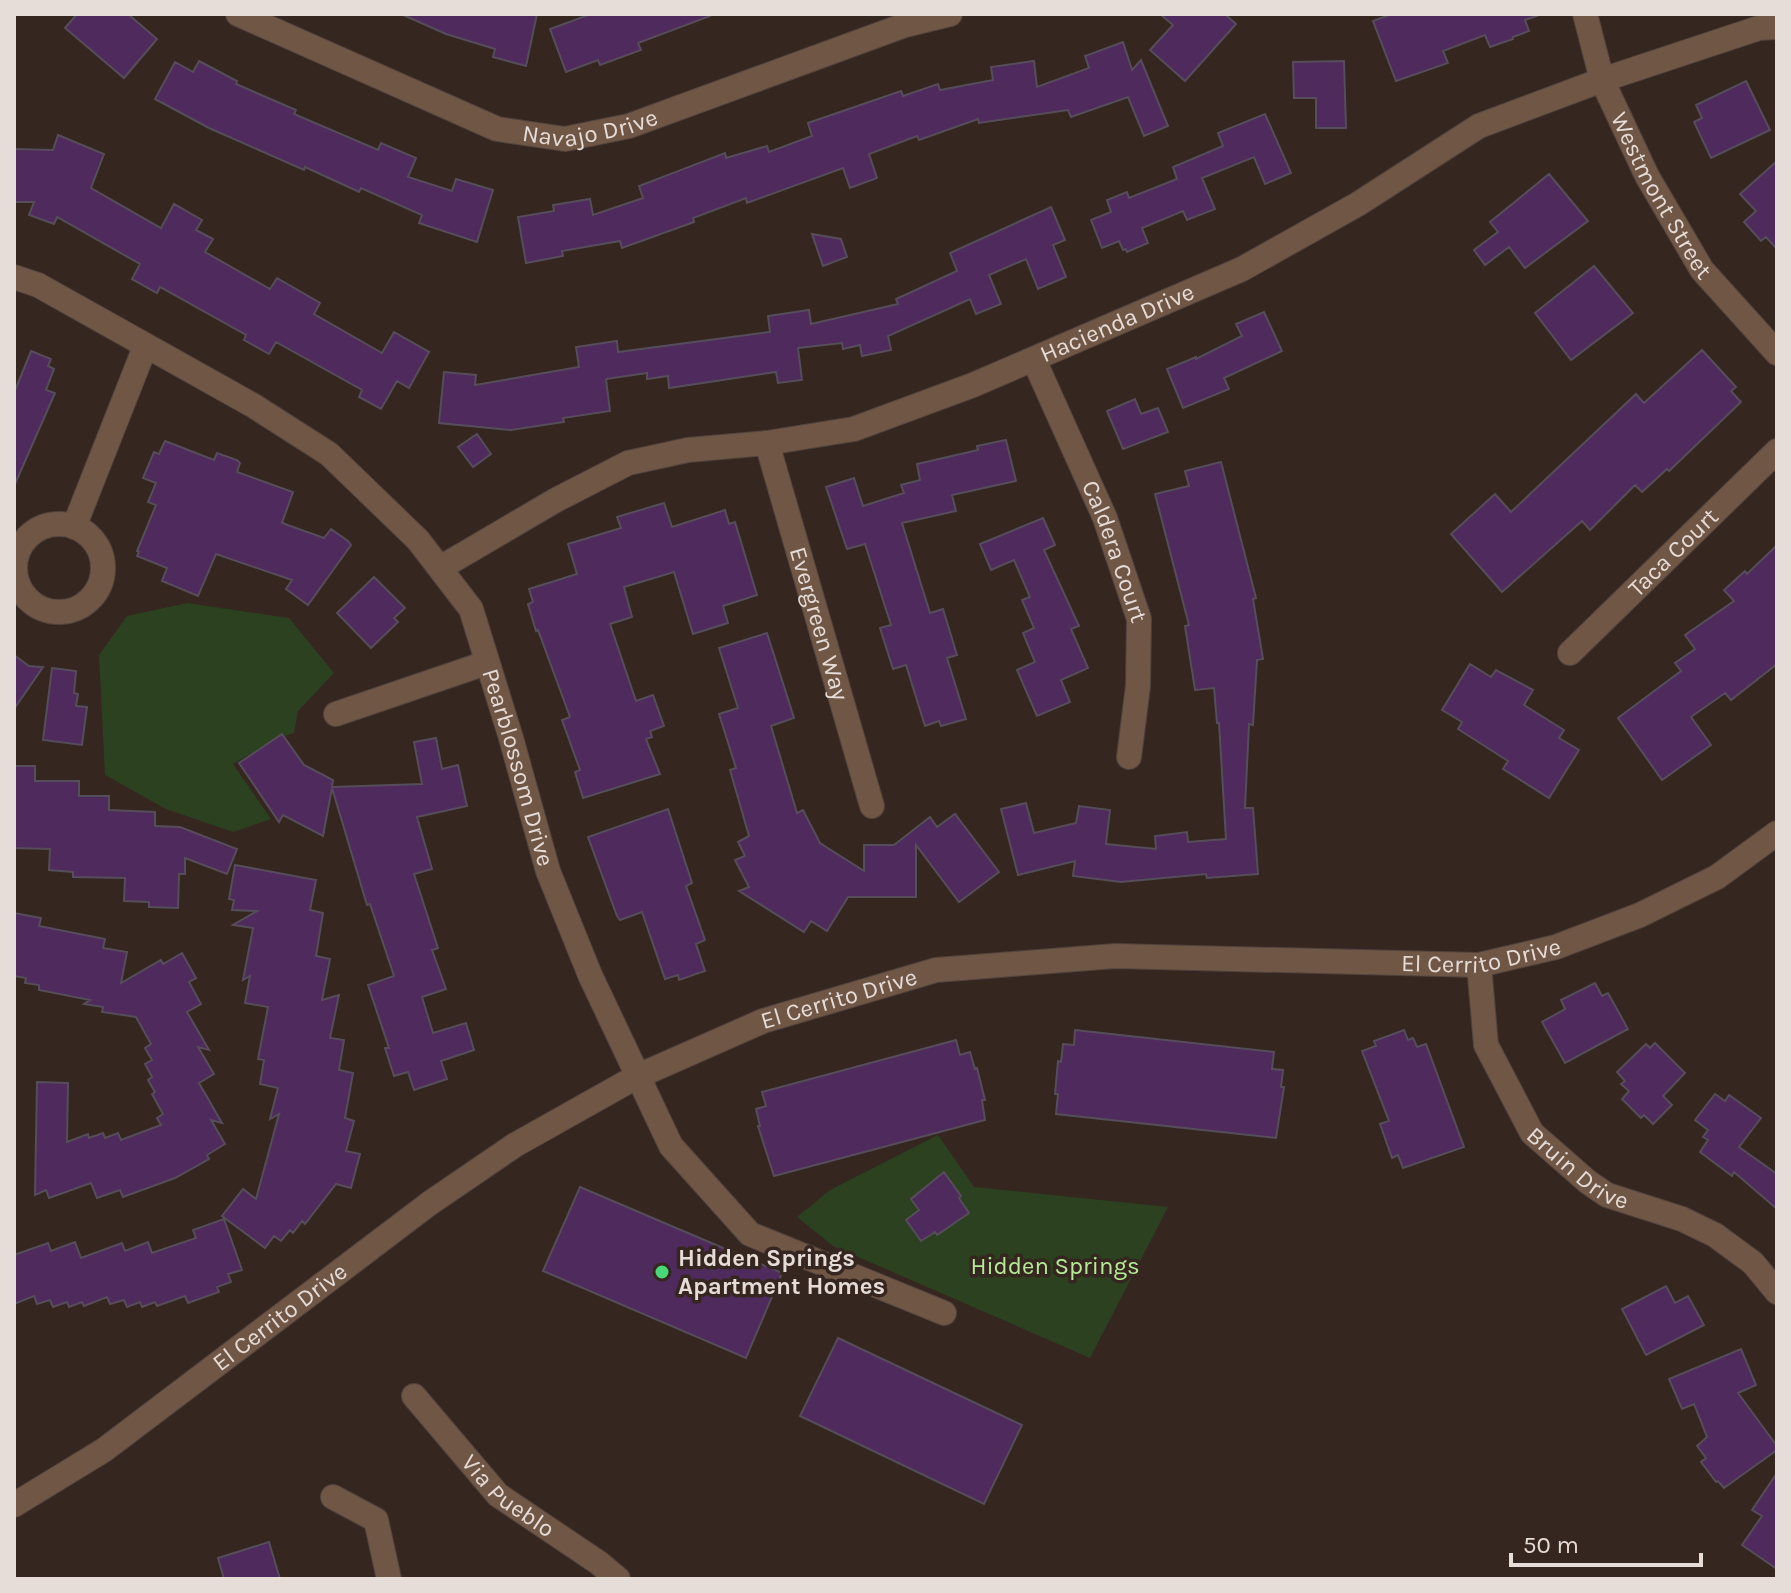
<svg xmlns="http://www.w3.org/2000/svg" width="1791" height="1593" font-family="Karla,sans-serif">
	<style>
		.green { fill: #2c411f }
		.building { fill: #4f2a5c; stroke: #564d5a; stroke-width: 2 }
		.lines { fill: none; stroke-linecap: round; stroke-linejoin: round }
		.minor-casing { stroke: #51433d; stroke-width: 26 }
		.minor { stroke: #6f5645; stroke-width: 24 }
		.poi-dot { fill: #4ad778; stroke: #352620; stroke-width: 3 }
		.labels { text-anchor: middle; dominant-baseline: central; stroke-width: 7; stroke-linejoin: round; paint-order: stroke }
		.street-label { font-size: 24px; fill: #e6dcd8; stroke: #352620 }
		.poi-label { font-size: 24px; font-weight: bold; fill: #e6dcd8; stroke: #352620; text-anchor: start }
		.park-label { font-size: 24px; fill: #b5ea96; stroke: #352620 }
	</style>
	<rect width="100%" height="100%" fill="#352620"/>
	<path class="green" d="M187 603 289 618 334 673 298 711 294 733 273 740 233 764 271 819 233 832 166 809 105 775 99 655 127 616Z
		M938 1135 974 1187 1168 1207 1090 1358 833 1246 797 1217 830 1190Z"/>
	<path class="building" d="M77 14H128L157 39 124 78 65 28Z
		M401 14H537L526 66 493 57 495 49 446 34Z
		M591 14H709L710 16 638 43 641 50 600 65 598 60 566 72 550 29Z
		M1160 14H1225L1236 24 1185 81 1150 50 1173 25Z
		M1392 14H1536L1537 16 1525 20 1529 31 1513 37V39L1490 47 1485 35 1443 51 1448 63 1396 81 1373 21Z
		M1123 42 1132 70 1141 60 1168 126 1144 136 1128 97 1071 117 1068 110 979 123 978 119 919 140 917 136 869 154 877 178 850 188 843 168 747 203 746 198 693 218 694 222 622 248 620 241 562 251 563 256 526 263 518 217 554 211 553 205 590 199 593 215 643 198 639 186 725 153 726 158 767 146 769 152 812 136 808 123 901 91 903 96 938 84 940 90 993 80 991 67 1034 61 1037 87 1089 68 1085 56Z
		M199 61 237 81 236 84 296 110 294 114 378 150 381 143 416 158 408 177 452 191 456 179 493 190 477 242 419 223 422 215 361 188 359 192 305 167 304 170 209 128 155 99 175 62 193 72Z
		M1344 61 1346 128H1316V98H1294L1293 62Z
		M1746 81 1770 130 1711 158 1694 122 1702 118 1696 105Z
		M1265 114 1291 173 1265 184 1254 157 1202 178 1215 209 1187 220 1183 211 1142 228 1148 243 1127 252 1126 249 1123 250 1119 241 1102 248 1091 220 1111 212 1107 200 1127 192 1129 198 1177 179 1173 167 1223 146 1218 133Z
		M58 135 104 154 91 188 161 228 174 204 202 220 196 230 213 239 205 252 270 289 277 278 320 303 314 314 382 353 394 332 429 352 409 388 397 381 381 409 359 397 362 390 276 342 269 354 244 340 246 335 160 287 157 293 132 279 140 264 57 217 54 224 29 215 34 202H14V149L53 150Z
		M1777 161V249L1766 237 1761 241 1744 222 1756 211 1740 194Z
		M1549 174 1588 221 1525 268 1509 247 1485 265 1474 250 1498 232 1490 222Z
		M1051 207 1065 240 1053 245 1066 277 1038 289 1026 259 989 275 1001 304 976 314 970 299 888 336 891 350 862 356 860 345 843 349 842 343 798 348 802 380 778 383 776 372 669 388 668 376 647 379V373L606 379 610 411 563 418 564 422 511 430 439 423 444 372 476 375 475 385 579 367 576 347 617 341 618 352 770 332 768 316 809 310 811 324 898 304 896 299 957 271 950 253Z
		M812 234 841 239 847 257 823 266Z
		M1594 266 1633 313 1571 360 1535 313Z
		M1264 312 1282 351 1224 378 1229 389 1183 408 1167 369 1196 357V359L1242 336 1236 324Z
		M1702 350 1736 387 1731 391 1741 402 1669 471 1667 469 1642 492 1635 485 1590 530 1582 521 1502 592 1451 534 1495 494 1511 512 1636 394 1644 403Z
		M31 351 51 359 48 366 54 369 46 390 55 393 15 484 14 393Z
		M1135 399 1141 414 1158 408 1168 432 1123 449 1107 411Z
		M477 434 491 454 473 467 458 447Z
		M1006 440 1016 481 952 495 956 511 902 523 930 613 943 609 957 655 947 658 966 719 941 726 939 721 925 726 906 665 893 669 880 628 891 625 865 544 847 549 826 487 854 478 863 506 904 493 901 485 920 480 917 464 978 450 977 446Z
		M165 441 214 460 217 453 237 460 240 463 237 472 293 492 282 523 324 538 331 529 348 541 351 545 308 605 286 589 292 580 216 554 198 596 162 581 167 568 137 556 139 552 137 551 156 505 148 502 156 483 143 478 154 452 159 454Z
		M1221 462 1256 598 1253 599 1263 659 1257 660 1253 725 1249 724 1245 808H1253L1258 874 1207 878 1206 874 1121 882 1073 876 1075 861 1018 875 1001 809 1026 803 1034 833 1076 823 1079 806 1110 810 1106 844 1156 849 1155 836 1187 832 1188 842 1226 839 1219 723H1217L1214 688 1195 690 1185 626 1189 625 1155 494 1189 486 1185 471Z
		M664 503 672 527 725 510 729 524 735 522 757 595 723 606 728 623 693 634 674 572 624 587 632 617 610 624 636 701 653 695 664 726 650 731 652 737 646 739 660 774 583 798 575 772 580 770 562 720 570 717 538 630 536 631 528 604 533 602 529 589 577 574 568 544 621 528 617 517Z
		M1043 518 1055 545 1044 550 1079 626 1071 629 1088 668 1061 680 1070 702 1037 716 1017 670 1035 662 1023 633 1034 628 1022 600 1030 597 1014 560 991 570 980 544Z
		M1777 545V664L1731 700 1725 693 1691 717 1711 745 1662 780 1618 718 1681 671 1675 663 1695 649 1685 635 1734 601 1724 590 1745 571 1747 574Z
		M374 577 405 608 394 618 398 622 371 648 337 613Z
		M767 633 794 718 771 726 797 813 803 810 820 843 864 871V845H894L930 817 937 827 955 814 999 872 959 902 916 845V897H848L827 931 811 921 804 932 739 891 749 887 735 860 745 856 738 842 749 836 730 770 736 768 719 714 738 708 719 648Z
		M14 655 29 666 43 667 14 709Z
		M1470 664 1491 677 1496 670 1533 690 1524 705 1564 730 1559 738 1579 750 1549 798 1503 769 1508 761 1458 729 1462 722 1442 710Z
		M52 668 76 671 74 693 78 694 76 706 87 707 82 745 43 740Z
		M282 734 304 765 333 780 332 787 422 784 414 742 436 738 442 769 458 765 467 806 417 817 432 869 414 874 438 948 432 950 446 989 422 997 433 1033 466 1023 474 1050 441 1061 447 1079 414 1090 408 1072 394 1076 385 1048H389L368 985 394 976 370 904 367 905 332 788 323 836 283 815 279 822 239 763Z
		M14 766H35V781H79V796H109V810L155 812V826L180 827 237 849 227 874 185 858V874H179L178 908 149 907V902L124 901 125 878 73 877V872L49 870 50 849 14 848Z
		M668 809 692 883 686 886 705 940 696 944 705 971 679 980 678 975 665 979 642 912 620 920 617 916 588 837Z
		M235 865 316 880 310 910 323 913 316 956 330 959 322 1000 339 995 330 1038 344 1040 339 1070 353 1073 345 1118 354 1121 346 1151 360 1154 351 1188 336 1184 305 1224 302 1221 293 1233 290 1230 281 1241 274 1236 265 1248 222 1216 243 1189 256 1199 279 1114 270 1119 278 1088 260 1084 264 1060 258 1059 268 1007 245 1003 250 976 243 980 253 928 233 925 257 911 232 910 234 900 229 899Z
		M14 913 41 918 39 926 105 939 103 948 127 952 121 983 161 960 163 964 182 953 196 978 189 982 201 1004 187 1012 209 1050 198 1047 214 1074 199 1083 222 1123 211 1120 225 1144 207 1155 209 1159 175 1178 123 1197 120 1190 97 1198 91 1183 49 1198 46 1190 35 1195 37 1082 68 1083 67 1142 88 1134 89 1138 103 1133 105 1138 118 1133 121 1140 161 1125 157 1118 163 1114 152 1094 155 1092 148 1080 152 1077 145 1064 152 1060 145 1048 151 1044 136 1017 102 1012 103 1007 84 1004 90 1000 39 990V985L25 983 26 978 14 976Z
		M1595 983 1602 996 1608 993 1628 1029 1565 1063 1542 1022 1565 1009 1561 1000Z
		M1075 1030 1274 1052 1272 1069 1283 1070 1281 1087H1284L1276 1138 1056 1114 1058 1094H1055L1058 1061 1061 1062 1063 1044 1074 1045Z
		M1404 1030 1408 1040 1413 1038 1417 1047 1426 1044 1464 1147 1403 1168 1398 1155 1392 1158 1380 1124 1389 1121 1362 1051 1376 1046 1374 1041Z
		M956 1040 960 1055 970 1052 975 1069 977 1068 985 1100H982L985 1120 774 1176 758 1126H760L756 1109 766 1106 762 1092Z
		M1655 1043 1685 1073 1663 1096 1672 1105 1653 1124 1644 1115 1641 1118 1622 1099 1629 1091 1621 1084 1625 1081 1617 1072 1646 1044 1650 1048Z
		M1715 1094 1725 1101 1729 1095 1761 1118 1739 1147 1777 1174V1209L1734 1172 1732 1176 1700 1152 1708 1140 1703 1137 1708 1130 1695 1120Z
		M944 1172 961 1196 959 1198 969 1213 937 1235 935 1232 921 1241 906 1220 919 1210 911 1199Z
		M580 1187 782 1273 746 1358 543 1271Z
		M224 1219 242 1270 228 1274 231 1282 217 1287 219 1292 188 1303 185 1296 157 1306 155 1302 142 1307 140 1302 127 1307 124 1300 110 1304 107 1297 84 1306 82 1302 69 1307 67 1302 53 1307 50 1300 37 1304 34 1296 14 1304V1255L48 1243 51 1251 75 1242 81 1258 122 1243 125 1251 148 1242 152 1253 196 1238 193 1230Z
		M1666 1286 1675 1303 1688 1296 1704 1325 1646 1355 1622 1309Z
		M838 1338 1022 1425 984 1504 800 1416Z
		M1741 1349 1756 1385 1738 1393 1777 1446V1450L1724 1488 1718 1481 1716 1482 1701 1462 1706 1458 1697 1446 1707 1437 1694 1404 1682 1409 1669 1379Z
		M1777 1473V1569L1742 1545 1762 1516 1752 1510Z
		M269 1542 280 1579H224L218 1558Z"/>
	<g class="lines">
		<g class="minor-casing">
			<g id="minor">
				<path id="s1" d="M238 14 497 129 565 139 629 126 905 25 950 14"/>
				<path id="s2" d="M1585 14 1602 80 1647 176 1702 270 1777 353"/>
				<path id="s3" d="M14 277 38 285 254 406 329 454 418 540 471 609 511 738 548 871 590 975 671 1146 750 1234 944 1313"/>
				<path id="s4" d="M1034 360 1105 518 1139 619 1138 686 1129 757"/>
				<path id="s5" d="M767 443 872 806"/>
				<circle cx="59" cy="568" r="44"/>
				<path d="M74 527 145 347"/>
				<path id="s6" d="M440 568 556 500 628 463 688 450 767 443 854 429 973 385 1242 269 1358 204 1479 126 1602 80 1759 28 1777 27"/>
				<path id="s7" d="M1570 653 1777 451"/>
				<path d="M336 714 486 663"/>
				<path id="s8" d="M1479 965 1486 1045 1532 1133 1588 1182 1607 1195 1682 1219 1715 1235 1753 1263 1777 1292"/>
				<path id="s9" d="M414 1396 498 1495 599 1563 618 1579"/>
				<path d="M333 1497 376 1520 389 1579"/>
				<path id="s10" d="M14 1505 104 1450 430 1203 515 1145 636 1077 763 1021 936 970 1115 956 1479 965 1556 947 1640 915 1717 877 1777 833"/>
			</g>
		</g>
		<use href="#minor" class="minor"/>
	</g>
	<circle class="poi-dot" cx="662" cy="1272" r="8"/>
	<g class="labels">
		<g class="street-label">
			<text stroke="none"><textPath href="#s1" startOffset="378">Navajo Drive</textPath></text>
			<text stroke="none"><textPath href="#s2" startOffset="198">Westmont Street</textPath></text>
			<text stroke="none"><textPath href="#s6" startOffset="728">Hacienda Drive</textPath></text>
			<text stroke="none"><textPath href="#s7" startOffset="144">Taca Court</textPath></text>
			<text stroke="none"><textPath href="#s4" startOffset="208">Caldera Court</textPath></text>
			<text stroke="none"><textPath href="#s5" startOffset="188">Evergreen Way</textPath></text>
			<text stroke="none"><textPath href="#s3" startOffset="738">Pearblossom Drive</textPath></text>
			<text stroke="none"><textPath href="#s10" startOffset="1622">El Cerrito Drive</textPath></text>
			<text stroke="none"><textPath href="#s10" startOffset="974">El Cerrito Drive</textPath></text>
			<text stroke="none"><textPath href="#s8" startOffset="238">Bruin Drive</textPath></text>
			<text stroke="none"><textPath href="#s10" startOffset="326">El Cerrito Drive</textPath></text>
			<text stroke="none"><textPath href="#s9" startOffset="138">Via Pueblo</textPath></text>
		</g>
		<g class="poi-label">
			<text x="678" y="1258">Hidden Springs<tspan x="678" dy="28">Apartment Homes</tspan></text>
		</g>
		<g class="park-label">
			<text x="1055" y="1266">Hidden Springs</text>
		</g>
	</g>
	<rect width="1791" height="1593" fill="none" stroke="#e6dcd8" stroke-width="32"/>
	<path d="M1511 1553v12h190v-12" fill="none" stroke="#e6dcd8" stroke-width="4"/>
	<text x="1523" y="1553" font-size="24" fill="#e6dcd8" stroke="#352620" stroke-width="6" paint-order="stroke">50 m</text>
</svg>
